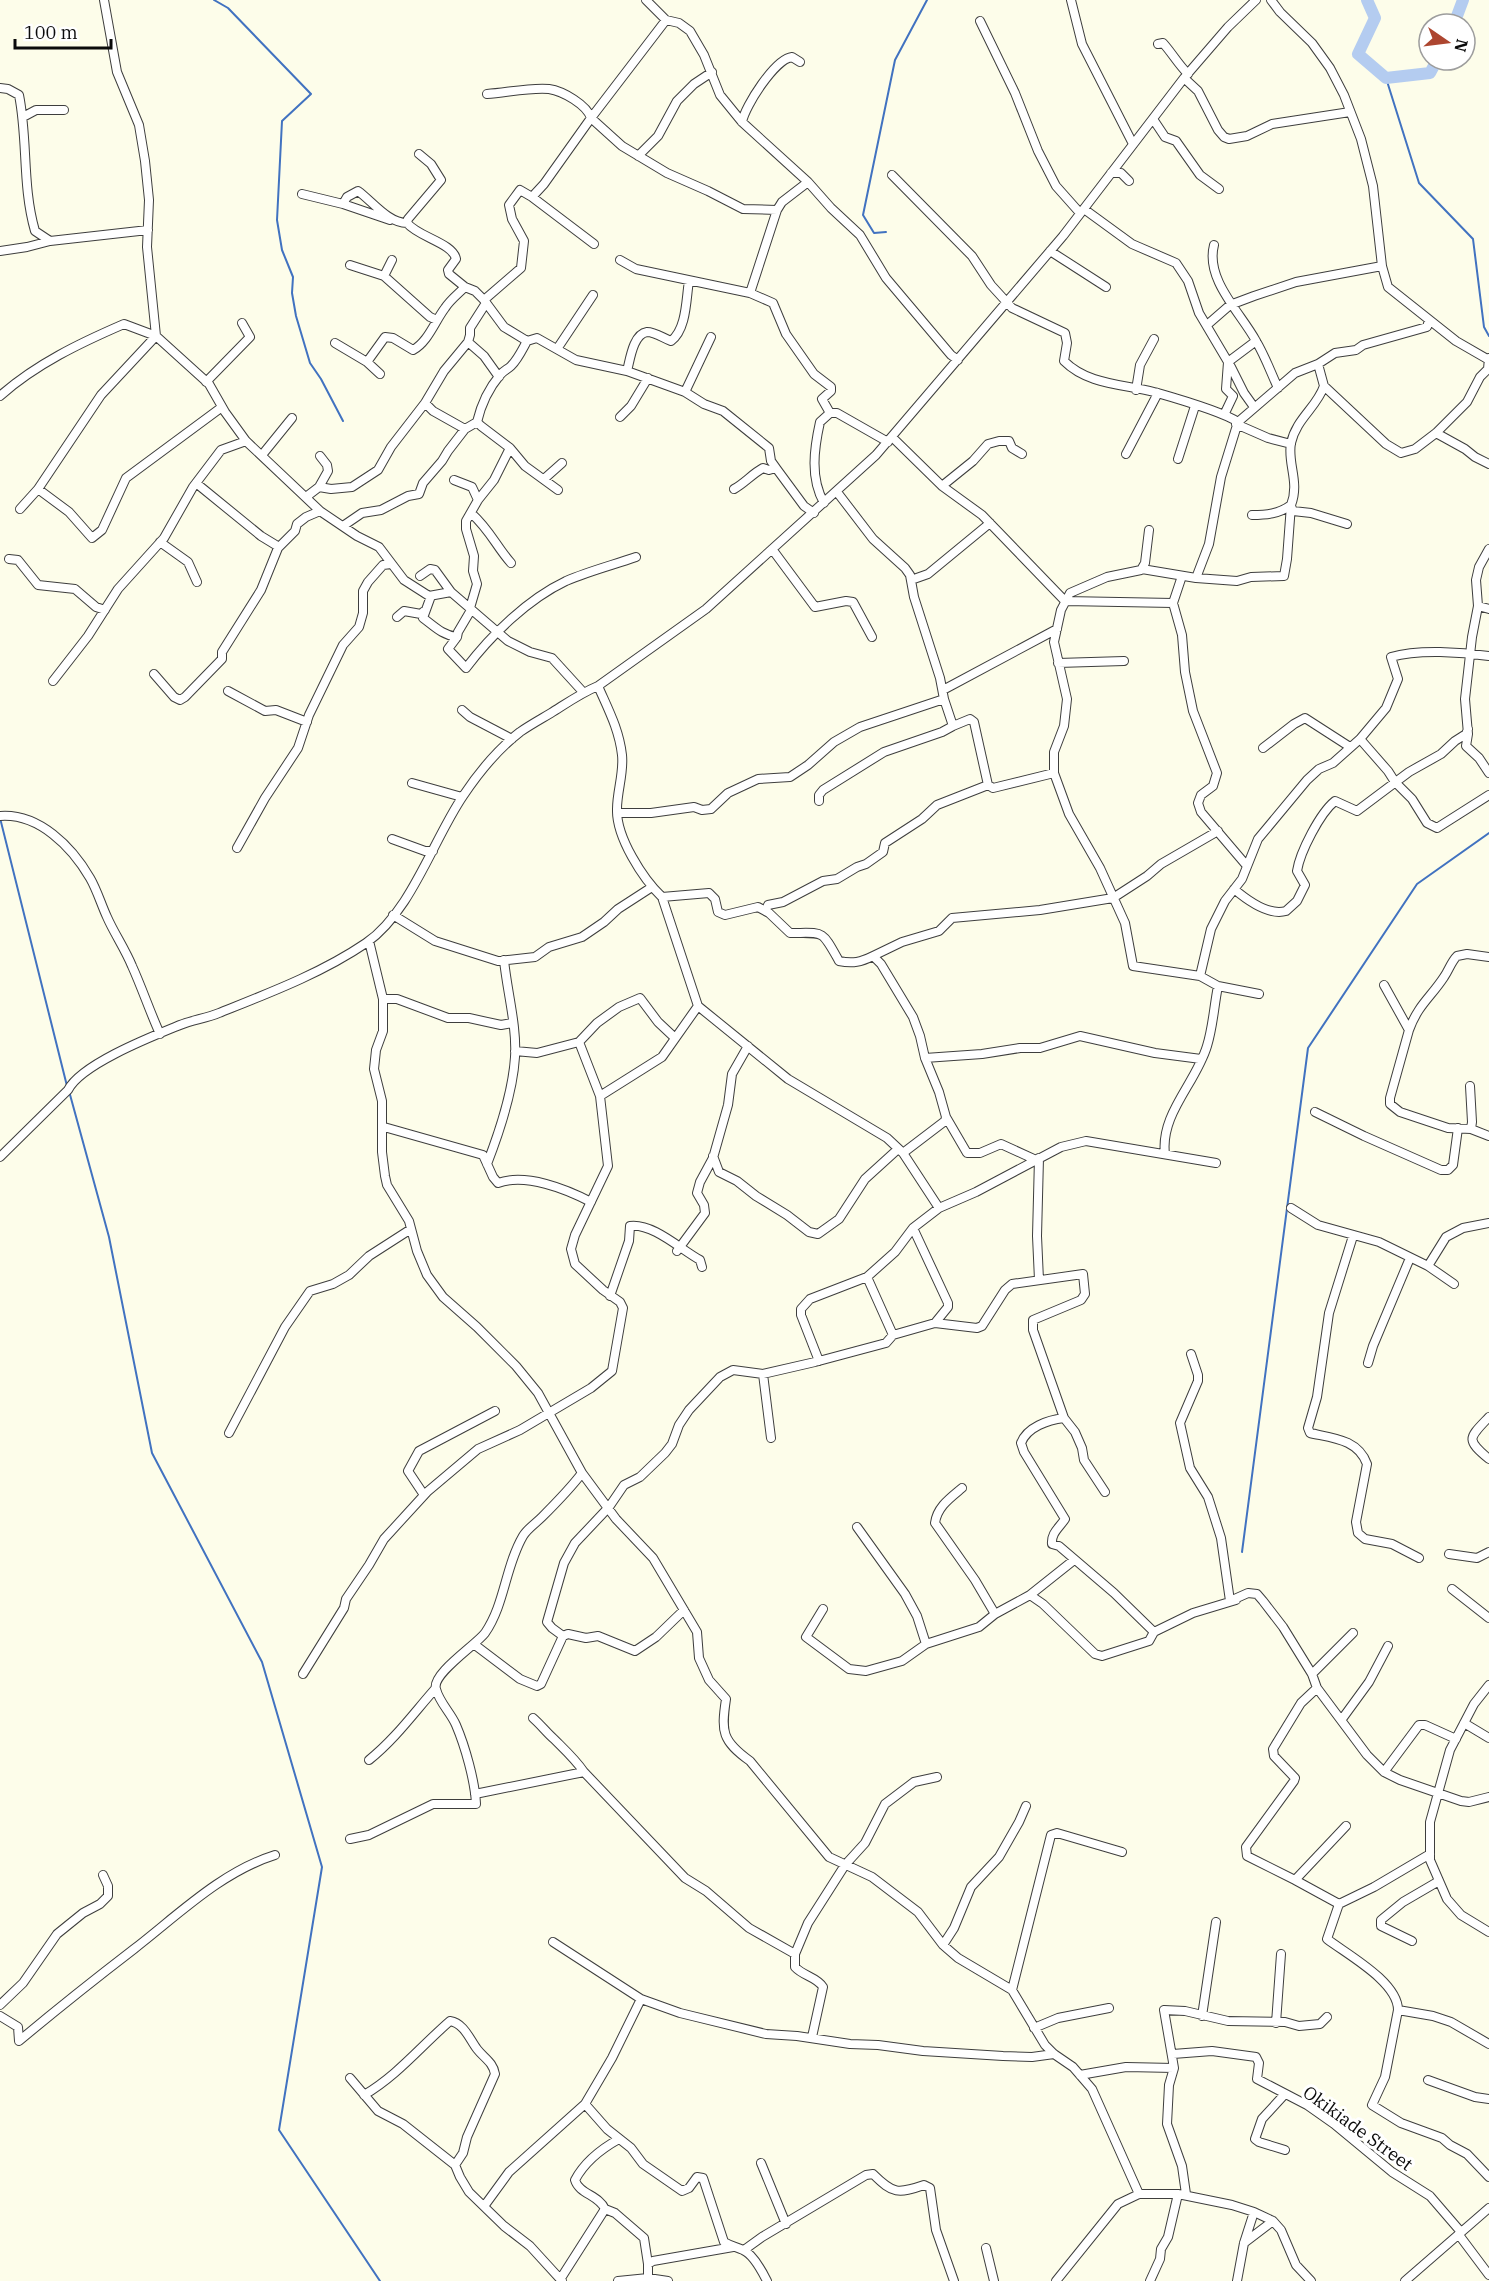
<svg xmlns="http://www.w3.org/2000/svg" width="1489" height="2281" font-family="'IBM Plex Serif',serif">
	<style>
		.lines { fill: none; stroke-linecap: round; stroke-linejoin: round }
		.stream { stroke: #4172c0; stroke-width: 2 }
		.river { stroke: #b4ccf0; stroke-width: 12 }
		.minor-casing { stroke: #3e3e3e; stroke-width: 10 }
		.minor { stroke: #fff; stroke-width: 8 }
		.labels { text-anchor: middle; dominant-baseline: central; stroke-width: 6; stroke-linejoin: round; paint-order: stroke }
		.street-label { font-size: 18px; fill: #0b0b0b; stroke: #fff }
	</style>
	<rect width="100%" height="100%" fill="#fdfdea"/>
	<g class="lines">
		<path class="stream" d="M214 0 228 8 311 94 282 121 277 220 282 250 293 277 292 293 296 316 310 363 321 379 343 421
			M1386 78 1419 183 1473 239 1484 327 1489 336
			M886 232 874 233 863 215 895 60 927 0
			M0 818 67 1086
			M69 1091 109 1237 152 1453 262 1662 322 1867 279 2130 380 2281
			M1242 1552 1308 1048 1417 884 1489 833"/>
		<path class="river" d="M1367 0 1375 18 1358 54 1386 78 1430 73 1437 60
			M1454 24 1463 0"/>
		<g class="minor-casing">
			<path id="minor" d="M646 0 666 20 679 23 690 31 704 55 720 95 742 122 808 182 831 208 860 235 886 278 951 355 958 360
				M1071 0 1082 44 1133 144
				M1271 0 1280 12 1312 43 1330 68 1344 95 1361 139 1373 186 1382 266 1388 287 1456 341 1489 360
				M980 21 1015 93 1038 151 1056 186 1080 213
				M1158 44 1163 43C1172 53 1178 64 1188 74
				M1184 78 1198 91 1218 130 1224 137 1229 139 1247 136 1272 124 1350 112
				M0 88 8 89 19 95C28 140 22 186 35 231L50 241 148 230
				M487 94C505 93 531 87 549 89 563 91 587 105 591 118L666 20
				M23 117 36 110H64
				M1153 119 1165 137 1176 141 1200 175 1219 189
				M742 122C745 106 775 59 792 57L800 62
				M419 154 431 164 441 180 408 219 407 223C418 237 453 243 456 259L448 270 449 274 465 287
				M638 156 658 136 677 101 694 84 712 72
				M1111 173H1121L1129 181
				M892 175 972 256 991 285 1012 308 1065 333 1067 343 1064 361C1088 385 1123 384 1154 392 1175 398 1221 411 1238 422
				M302 194 343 204 347 197 358 191C372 201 388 223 407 223
				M532 197 594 244
				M343 204 390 220
				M1084 209 1132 244 1176 263 1188 281 1199 313 1231 367 1244 393 1254 407
				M1214 245C1205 280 1241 313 1256 341 1265 356 1271 373 1278 388
				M0 251 27 247 50 241
				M1050 251 1106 287
				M620 260 636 269 750 293 773 303 786 334 814 374 831 387V391L822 399 830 413
				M350 265 384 276 430 317 437 320
				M384 276 392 260
				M750 293 777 210 782 202 808 182
				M1207 325 1230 305 1254 296 1296 282 1382 266
				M527 341 537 338 576 360 627 371 685 392 704 404 723 411 769 448 771 461 776 468
				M468 342 484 356 499 377
				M335 343 367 362 385 337 393 338 413 350C428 342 435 321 445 308 450 300 458 294 465 287L475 291 484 300
				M557 349 593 295
				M367 362 380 374
				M627 371C630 360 633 334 647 332 655 332 663 338 671 341 687 329 686 298 689 281
				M206 382 250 337 242 323
				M1324 386 1386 444 1401 453 1415 449 1436 433 1467 402 1480 377 1488 369 1489 358
				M1136 390 1140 365 1154 339
				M685 392 711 337
				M0 396C36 364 80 343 124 324L156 336 209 384 225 412 246 441 320 511
				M425 403 433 411 465 429
				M1224 415 1233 396 1226 389 1228 362 1256 341
				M620 417 631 406 648 378
				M1236 424 1268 438 1291 444
				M1436 433 1465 449 1475 457 1489 464
				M892 437 942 486 982 515 1065 601 1173 603 1182 635 1185 672 1193 711 1217 773 1213 786 1201 795 1198 803 1201 812 1247 866
				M510 448 525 466 558 490
				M1126 454 1158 393
				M262 455 292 418
				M1178 459 1195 406
				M544 479 562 463
				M454 480 472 487 478 500
				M196 483 261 536 279 547
				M942 486 973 461 988 444 999 441H1009L1012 448 1022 454
				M319 487 328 471 327 465 320 456
				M38 489 69 512 92 538 102 530 126 478 222 407
				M734 489C745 483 752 474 763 468L769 470 776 468 804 506 814 513
				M306 497 319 487 331 489 352 487 378 470 391 447 425 403 444 371 468 342 470 335V328L486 303
				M824 503C810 478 814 449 820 422L830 413H837L888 442
				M1291 506 1293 511 1311 513 1347 524
				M20 509 38 489 101 395 156 336 147 247 149 200 145 161 139 125 117 72 104 0
				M471 513C490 530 496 546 511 563
				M1252 515C1266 515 1279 514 1291 505 1300 482 1287 463 1291 443 1296 419 1317 407 1324 386L1318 364
				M343 526 362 513 381 510 408 496 419 494 423 483 442 461 448 451 465 429 477 422
				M1149 530 1145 563 1141 570 1107 577 1070 593 1061 610 1054 642 1067 699 1064 726 1054 752V773L1069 814 1100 868 1125 923 1133 966 1200 976 1218 986 1259 994
				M160 542 188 562 197 582
				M772 549 815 607 846 601 853 602 872 637
				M1489 549 1479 567 1476 580 1478 606 1472 637 1465 699 1468 734 1466 746 1479 758 1489 773
				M9 559 18 560 38 585 75 589 96 607 105 610
				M1142 569 1196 578 1209 544 1221 477 1238 422 1295 373 1318 364 1335 353 1356 350 1363 345 1427 327 1429 320
				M420 576 430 569 435 570 451 592
				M1196 578 1237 581 1251 577 1284 576 1287 559 1291 505
				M911 580 928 574 990 523
				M431 596 423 618C434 626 442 635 457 637L458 632 471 610
				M1173 603 1182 576
				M1478 606 1489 609
				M470 608 477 584 473 571 474 556 466 529V521L478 500 494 480 510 448 481 426 477 422C481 405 489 388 500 375 503 371 508 369 511 366 518 359 522 350 527 341L504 327 484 300 521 268 524 241 512 219 509 205 520 190 532 197 544 184 591 118 622 146 667 173 708 191 743 209 777 210
				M397 617 404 611 421 614 423 612
				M457 637 448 649 466 668C491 635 528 599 566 581 589 571 613 565 636 557
				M1058 663 1124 661
				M154 674 174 697 180 700 185 697 222 659V652L261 590 278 548 295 531 297 524 306 517 320 511 357 536 379 547 404 580 429 596 451 592 508 641 530 652 552 658 583 692
				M53 681 88 636 118 589 164 538 193 487 221 450 246 441
				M598 686C608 709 619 729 622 755 624 773 617 791 617 809 616 837 643 879 662 897L709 893 715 899 718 912 725 915 758 907 769 913 790 933C825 933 821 929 839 961 853 964 861 962 873 956L881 964 913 1017 920 1036 925 1058 939 1092 946 1117 945 1121 903 1153
				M943 690 1057 629
				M228 691 265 711 276 710 307 722
				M944 699 953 726 970 719 974 722 988 785 993 788 1054 773
				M462 710 470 717 512 739
				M1360 739 1388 771 1395 782 1412 799 1427 823 1437 828 1489 795
				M1263 748 1294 724 1305 718 1350 747
				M412 783 462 797
				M819 801V795L823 790 884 752 942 732 953 726
				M617 813H651L694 807 702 810 711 809 728 793 758 779 790 777 808 765 834 742 860 727 944 699 940 678 914 597 910 575 905 568 873 539 837 492
				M0 816C39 813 72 847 90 878 97 890 101 904 107 917 114 933 125 949 132 966 142 988 150 1012 160 1034
				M392 839 425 851H433
				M237 848 265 798 298 748 309 715 343 645 359 627 363 613V591L368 582 383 565 391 564
				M1234 889C1247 900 1269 916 1286 911L1297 901 1305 885 1297 871C1300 852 1320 813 1335 801L1357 811 1409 772 1441 754 1455 741 1466 734 1468 729
				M766 910 768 905 783 902 823 881 837 879 857 867 866 864 883 852 885 843 922 819 937 805 988 785
				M393 915 435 941 498 961 535 957 549 947 582 937 604 922 618 909 652 887
				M369 941 383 999V1031L376 1050 374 1069 382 1101V1152L385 1176 387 1185 409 1221 417 1251 427 1275 443 1297 477 1327 516 1366 538 1393 582 1473 616 1519 653 1558 697 1632 699 1658 709 1680 726 1699C721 1732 722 1741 750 1761L829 1857 872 1877 918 1912 943 1945 958 1958 1012 1990 1045 2045 1054 2054 1073 2067 1092 2089 1139 2194
				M873 956 902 942 939 931 952 918 1040 910 1113 898 1147 876 1161 864 1218 831
				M1200 976 1211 929 1225 901 1242 879 1258 839 1307 780 1319 769 1333 763 1360 739 1386 708 1398 679 1391 657C1418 649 1462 652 1489 656
				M1384 985 1409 1030 1390 1098V1104L1400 1112 1448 1128 1471 1129 1489 1136
				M383 999H397L448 1018H469L501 1025 512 1023
				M698 1006 788 1079 887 1138 903 1153 939 1208
				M1409 1030C1418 1005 1431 997 1444 977 1449 970 1451 962 1457 956L1467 954 1489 957
				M579 1042 600 1096
				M515 1051 537 1053 579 1042 597 1023 619 1007 640 998 658 1022 675 1038
				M925 1058 982 1054 1020 1048H1040L1080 1036 1155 1053 1201 1059
				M1470 1086 1472 1122 1471 1129
				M1315 1112 1364 1136 1441 1170H1448L1453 1165 1458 1128
				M946 1117 967 1153H980L1001 1144 1036 1160
				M384 1127 483 1155 493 1177 498 1183C526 1173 566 1189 591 1202
				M1165 1154C1160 1114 1196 1083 1207 1046 1213 1027 1214 1006 1218 986
				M713 1156 719 1172 737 1181 756 1196 787 1215 809 1232 818 1234 839 1219 865 1179 898 1149
				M0 1157 68 1090C81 1064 153 1036 180 1025 193 1020 207 1018 219 1013 269 993 322 973 366 943 411 912 433 840 463 796 479 772 498 749 520 732 530 725 541 719 551 713 567 703 581 693 598 686L706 609 876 455 1063 236 1184 78 1228 27 1256 0
				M1039 1158 1037 1236 1039 1280
				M487 1164C499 1133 513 1090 515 1057 517 1026 507 991 504 960
				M1291 1208 1318 1225 1379 1242 1428 1266 1454 1284
				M913 1228 948 1303V1307L935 1323
				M1353 1236 1329 1313 1317 1397 1308 1428 1310 1433C1332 1438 1358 1439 1367 1464L1356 1522 1358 1533 1365 1539 1392 1544 1419 1558
				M677 1251 705 1213 704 1205 697 1193 700 1182 713 1158 728 1105 732 1074 748 1046
				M1428 1266 1446 1237 1463 1228 1489 1223
				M610 1296 629 1241 630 1226C653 1223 680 1249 700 1260L702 1267
				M893 1335 935 1323 977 1328 982 1326 1005 1290 1012 1284 1083 1274 1085 1294 1081 1300 1033 1320V1330L1064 1418C1048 1420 1027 1427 1021 1443L1024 1452 1065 1519C1059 1528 1051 1533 1052 1544L1059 1546 1114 1593 1154 1632 1193 1613 1236 1600
				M1191 1354 1198 1375V1381L1180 1423 1190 1468 1208 1497 1221 1538 1230 1601 1248 1593 1257 1594 1263 1601 1283 1627 1312 1674 1317 1688 1367 1755 1384 1772 1400 1780 1461 1801 1469 1802 1489 1797
				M819 1361 801 1315V1309L810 1299 867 1277 895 1252 913 1228 939 1208 976 1192 1061 1147 1086 1141 1216 1163
				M1368 1363 1373 1346 1410 1258
				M763 1374 771 1438
				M1489 1417C1469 1438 1465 1439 1489 1459
				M1064 1418 1075 1432 1082 1448 1084 1460 1105 1492
				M229 1433 285 1327 310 1291 333 1284 349 1275 369 1256 411 1229
				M962 1488C950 1498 937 1507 935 1523L975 1580 995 1614
				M424 1495 408 1471 419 1451 495 1411
				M857 1527 905 1594 917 1616 926 1644
				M1449 1554 1477 1558 1489 1552
				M1452 1589 1489 1618
				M1030 1595 1074 1560
				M823 1609 806 1637 849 1669 866 1671 902 1661 926 1644 979 1627 995 1614 1030 1595 1043 1604 1095 1654 1102 1656 1149 1641 1154 1632
				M563 1636 568 1634 586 1638 598 1636 635 1651 656 1637 684 1610
				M475 1645 520 1679 537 1686 541 1684 563 1636 552 1628 547 1622 564 1563 575 1543 609 1507 624 1485 640 1477 665 1453 672 1444 679 1425 689 1410 720 1377 733 1370 763 1374 815 1362 886 1343 893 1335 867 1277
				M303 1674 344 1608 346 1599 369 1565 384 1539 427 1492 478 1449 520 1430 591 1388 612 1371 623 1308 620 1302 603 1290 575 1264 571 1249 575 1235 608 1166 600 1096 662 1057 698 1006 662 897
				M1312 1674 1353 1633
				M1489 1685 1474 1704 1450 1750 1430 1822V1860L1447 1899 1461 1915 1489 1932
				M533 1718C541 1725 547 1733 554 1739 565 1750 575 1759 584 1772
				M1342 1719 1369 1682 1388 1646
				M1464 1723 1489 1738
				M369 1760C395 1739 413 1714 435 1689
				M1384 1772 1419 1725H1425L1456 1739
				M475 1794 584 1772 685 1878 706 1891 749 1928 795 1954
				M350 1839 369 1835 433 1804H476C475 1781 465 1746 456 1725 451 1713 439 1702 436 1689 431 1674 476 1645 485 1633 505 1604 505 1567 523 1536 527 1529 536 1523 542 1517 556 1503 570 1489 582 1473
				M1430 1854 1374 1887 1339 1904 1327 1939C1348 1955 1398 1982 1398 2010L1433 2016 1451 2022 1489 2044
				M1295 1880 1247 1856 1246 1847 1294 1781 1295 1778 1274 1756 1273 1749 1301 1703 1317 1688
				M1339 1904 1295 1880 1346 1826
				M1412 1941 1381 1926V1920L1403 1902 1439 1881
				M553 1942 641 1999 680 2013 766 2034 797 2036 850 2044 878 2045 923 2051 1003 2056 1032 2057 1054 2054
				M943 1945 954 1928 971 1887 999 1857 1019 1822 1026 1806
				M1012 1990 1051 1835 1057 1833 1122 1852
				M0 2005 23 1983 57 1934 83 1913 100 1904 108 1896V1886L103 1875
				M1398 2010 1385 2077 1372 2105 1401 2123 1442 2138 1450 2145 1467 2154 1489 2177
				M0 2016 18 2027 19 2041C56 2010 95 1979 134 1949 178 1915 221 1872 275 1855
				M1202 2016 1216 1922
				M1276 2023 1281 1954
				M1034 2028 1058 2018 1109 2008
				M812 2037 823 1987C817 1977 803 1976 795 1967V1954L808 1923 845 1865 865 1843 885 1804 914 1782 937 1777
				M1173 2054 1212 2051 1256 2057 1259 2063 1257 2079 1307 2105 1334 2124 1392 2172 1430 2196 1461 2232
				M1080 2075 1126 2067 1174 2068
				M350 2078 378 2111 403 2124 455 2165 460 2177 469 2192 504 2226 530 2246 562 2281
				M1428 2080 1475 2097 1489 2099
				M364 2095C397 2076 422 2045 450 2021 464 2023 470 2040 477 2049 484 2058 493 2062 495 2074L467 2137 463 2153 455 2165
				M1284 2095 1262 2119 1255 2139 1259 2142 1285 2150
				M585 2104 612 2058 641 1999
				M761 2163 786 2224
				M1186 2194 1182 2166 1167 2124 1169 2085 1174 2068 1164 2010 1185 2011 1228 2021 1285 2022 1299 2026 1320 2024 1327 2017
				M485 2205 509 2172 585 2104 607 2129 631 2148 643 2164 682 2191 689 2188 697 2177 703 2178 724 2242C731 2246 736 2247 743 2250 753 2254 762 2271 767 2281
				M605 2209 615 2213 644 2238 648 2264
				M1459 2235 1489 2275
				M1244 2243 1273 2221
				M986 2248 994 2281
				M744 2250 762 2237 866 2175 873 2174C893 2194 898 2194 924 2185L930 2188 936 2230 954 2281
				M561 2278 605 2209C599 2195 579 2194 575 2180 585 2161 601 2149 619 2139
				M648 2278V2264L653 2261 733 2247
				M618 2281 648 2278 668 2281
				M1056 2281 1118 2204 1139 2194H1178L1232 2205 1254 2212 1273 2221 1281 2230 1296 2265 1311 2281
				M1150 2281 1160 2259 1161 2249 1168 2237 1178 2194
				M1237 2281 1244 2243 1254 2212
				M1405 2281 1489 2208"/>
		</g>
		<use href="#minor" class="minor"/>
	</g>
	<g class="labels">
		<g class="street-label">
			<text transform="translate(1358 2128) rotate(36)">Okikiade Street</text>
		</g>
	</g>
	<g transform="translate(1447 42) rotate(104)"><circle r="28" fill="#ffffff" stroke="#9d9d9d" stroke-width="1.5"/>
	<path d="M0-4.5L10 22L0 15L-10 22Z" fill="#ad4630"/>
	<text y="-9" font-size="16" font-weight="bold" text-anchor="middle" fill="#0b0b0b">N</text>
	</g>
	<path d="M15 39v9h96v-9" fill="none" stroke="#0b0b0b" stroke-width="3"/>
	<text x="24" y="39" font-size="18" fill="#0b0b0b" stroke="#ffffff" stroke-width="4.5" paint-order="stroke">100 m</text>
</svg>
